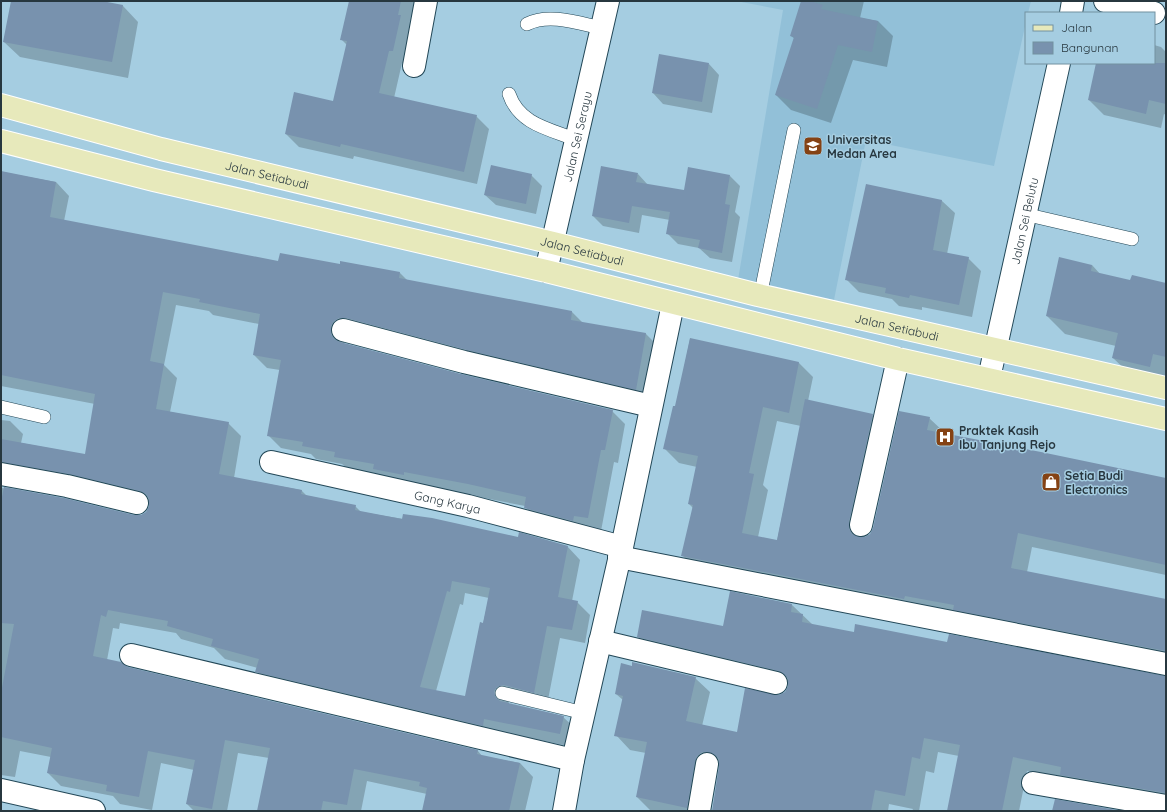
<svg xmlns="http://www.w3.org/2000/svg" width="1167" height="812" font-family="Quicksand,sans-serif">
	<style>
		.built { fill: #92c0d8 }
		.shadow { fill: #0003; fill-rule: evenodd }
		.building { fill: #7892ae; fill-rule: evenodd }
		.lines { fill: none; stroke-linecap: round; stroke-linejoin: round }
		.lane-casing { stroke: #224757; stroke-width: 14 }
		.street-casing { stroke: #224757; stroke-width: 24 }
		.secondary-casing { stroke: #224757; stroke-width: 24 }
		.primary-casing { stroke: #fff; stroke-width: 24 }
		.lane { stroke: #fff; stroke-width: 13 }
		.street { stroke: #fff; stroke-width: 22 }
		.secondary { stroke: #fff; stroke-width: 22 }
		.primary { stroke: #e7e9bb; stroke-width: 22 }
		.labels { text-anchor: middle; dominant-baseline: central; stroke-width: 3; stroke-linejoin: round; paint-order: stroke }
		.street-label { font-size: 12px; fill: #27373f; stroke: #a5cde1 }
		.poi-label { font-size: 12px; font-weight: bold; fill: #27373f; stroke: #a5cde1; text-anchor: start }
	</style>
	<rect width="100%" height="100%" fill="#a5cde1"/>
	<path class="built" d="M736 1H1031L1028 13H1026V22L994 166 866 140 834 300 762 287 738 280 783 10Z"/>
	<path class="shadow" d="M12 1H97L123 6 138 22 128 78 20 57 4 42Z
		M350 1H416L405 64 402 63 394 98 476 116 489 129 477 184 354 156 353 159 299 147 286 134 334 102 347 45 341 39Z
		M802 1H864L860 18 878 21 893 36 887 67 853 60 831 123 791 110 776 95 795 39 791 36Z
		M1154 45 1161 47 1166 52V115L1164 114 1161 128 1104 115 1089 100 1097 63H1154Z
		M709 64 719 75 712 113 663 104 653 93Z
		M1 172 56 182 69 196 64 221 279 262 340 265 341 262 400 273 408 281 572 312 583 323 646 334 659 347 649 402 344 340V344L461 375 612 411 625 424 618 463 614 462 601 531 538 521 525 506 417 485 388 482 381 475 348 469 342 464 316 459 311 454 281 448 268 435 280 370 267 368 254 355 259 324 213 315 209 311 176 305 164 365 177 378 170 412 228 423 241 436 234 478 301 490 308 497 355 506 361 512 567 546 580 560 572 601 577 602 590 615 585 643 560 638 547 705 510 700 508 704 563 717 577 730 573 747 270 684 257 671 258 668 225 659 214 648 181 639 176 633 120 623 119 629 113 628 107 660 128 668 478 751 482 756 520 763 533 777 525 811H423L427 794 367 781 361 811H258L269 758 238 753 227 811H194L187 804 194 770 161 763 152 810 120 804 113 796 61 786 48 773 51 757 20 751 15 777 1 775V420L10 421 23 434 21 443 86 455 95 404 1 386ZM1 485 84 487 150 503V507L147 512 141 516H134L64 499 2 488ZM465 593 489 598 466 697 436 691 460 604 463 605Z
		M638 174 648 185 685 191 730 176 740 186 735 212 740 217 732 262 710 258 699 248 678 244 667 233 670 220 642 215 639 233 603 226 593 216Z
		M531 175 542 186 536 214 496 205 485 195Z
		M867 185 942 201 955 213 947 254 968 258 981 271 972 317 922 307V310L899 306 892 299 859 292 846 279Z
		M1092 265 1101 275 1131 282 1166 284V384L1132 376 1113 358 1116 346 1065 334 1047 316Z
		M690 339 799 363 813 377 808 401 872 415 887 429 863 538 871 534 929 418 944 432 943 434 1166 479V575L1032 547 1027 572 1166 600V662L697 571 683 556 693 508 689 504 697 467 679 463 665 449 676 408ZM777 421 801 426 777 541 758 537 768 490 763 485Z
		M792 605 813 625 854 633 948 643 1166 677V805L1064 778 1027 771 1019 811H948L959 756 938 752 934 773 926 771 919 811H912L913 809 889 804 888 811H713L720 766H717L703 811H651L637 797 646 753 630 750 616 735 623 700 616 694 695 678 710 692 702 726 738 733 786 692 789 684 653 651 638 637 724 627Z"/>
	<path class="building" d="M11 1H102L123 5 112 62 3 42Z
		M349 1H401L398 15H401L393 51H389L379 93 477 115 464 172 341 144 340 147 285 134 294 92 333 101 347 41 340 40Z
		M801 1H810L823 5 821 9 878 21 872 52 838 45 817 109 775 95 794 37 790 36Z
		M659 54 709 63 702 102 652 93Z
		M1096 63H1166V104L1149 100 1146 114 1088 100Z
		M491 165 532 174 526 204 484 195Z
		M601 166 638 173 636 182 684 190 688 167 730 175 725 204 730 205 722 253 698 248 700 240 666 234 670 212 632 206 629 223 592 216Z
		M1 171 56 182 50 217 278 261 280 253 340 264V261L400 272 399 278 572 311 571 320 646 333 636 390 467 350 346 318H339L334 321 331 326V334L334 339 340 342 461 374 613 410 605 450H601L588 518 574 516 573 521 524 508 526 497 468 484 404 472V475L373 469 374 464 334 457 335 452 302 446 303 442 267 436 281 360 253 355 260 314 199 302 200 299 163 292 150 361 164 364 156 409 229 422 219 474 302 490 301 494 356 505 355 510 402 519 403 514 432 518 518 537 519 532 568 546 558 597 578 601 572 630 547 626 534 693 504 685 497 687 494 691 496 698 500 701 564 716 560 734 484 719 483 726 255 672 259 659 211 646 213 639 167 626 168 621 108 610 106 617 101 615 93 656 121 662 128 667 478 750 477 754 520 763 509 811H422L427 788 419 786 420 782 354 769 347 805 323 801 321 811H257L270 748 225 740 212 809 186 804 195 760 148 751 139 797 106 791 107 785 47 773 52 748 1 737V693L14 624 1 623V502L4 487 64 498 134 515H141L146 512 149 506V499L146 494 140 491 69 474 1 462V439L85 454 95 394 1 375ZM452 581 490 588 483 623 480 622 465 696 420 687 447 591 450 592Z
		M866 184 942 200 933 250 969 257 959 305 910 295 909 298 885 293 886 288 845 280Z
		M1059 257 1092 265 1091 271 1130 280 1132 275 1166 283V357L1153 354 1150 367 1112 358 1118 333 1046 316Z
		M690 338 799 362 789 413 763 407 749 473 754 474 742 533 777 540 805 399 873 414 849 522V528L852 534 859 537H865L870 534 873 528 899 411 930 417 927 430 1041 452 1166 478V565L1018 533 1011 568 1166 599V651L953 610 954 605 905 596 904 599 681 556 693 505 688 504 698 456 663 449 673 406H675Z
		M730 591 792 604 791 612 803 614 802 622 854 632 855 624 947 642 949 634 1166 676V793L1060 775 1061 767 1013 757 1002 811H947L960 745 924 738 920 759 912 757 905 796 875 790 871 811H712L719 766V759L715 755 709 752H702L697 756 695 762 687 808 636 797 647 742 614 736 623 696 615 694 621 663 632 666V662L696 677 686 721 737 732 745 688 779 695 785 692 788 686V679L784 674 779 671 637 637 642 610 723 626Z
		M1055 799 1122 811H1052Z"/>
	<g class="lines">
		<g class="lane-casing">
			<path id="lane" d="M527 24C549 13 578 23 601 28
				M509 94C519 124 549 129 575 139
				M1024 214 1132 239
				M758 295 762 287 794 130
				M1 407 44 417
				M502 693 584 713"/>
		</g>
		<g class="street-casing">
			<g id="street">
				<path d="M1105 1 1154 13"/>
				<path d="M414 66 426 1"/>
				<path d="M343 330 464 362 651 406"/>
				<path id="s1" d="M271 462 468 506 622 547"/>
				<path d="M1 474 67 486 137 503"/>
				<path d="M861 525 898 359"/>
				<path d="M619 557 1166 664"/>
				<path d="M600 641 776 683"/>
				<path d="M131 655 573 760"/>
				<path d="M1033 783 1166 806"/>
				<path d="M1 790 94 811"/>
				<path d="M564 811 573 760 622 547 673 304"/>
				<path d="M699 811 707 764"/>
			</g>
		</g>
		<g class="secondary-casing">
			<g id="secondary">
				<path d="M1071 13 1073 1"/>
				<path id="s2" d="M546 271 608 1"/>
				<path id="s3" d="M989 378 1059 63"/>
			</g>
		</g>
		<g class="primary-casing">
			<g id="primary">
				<path id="s4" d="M1 105 161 149 553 243 758 295 1166 388"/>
				<path d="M1 141 154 180 546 271 898 359 1166 419"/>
			</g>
		</g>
		<use href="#lane" class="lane"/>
		<use href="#street" class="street"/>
		<use href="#secondary" class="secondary"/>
		<use href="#primary" class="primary"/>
	</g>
	<defs>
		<g id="university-square" transform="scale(1)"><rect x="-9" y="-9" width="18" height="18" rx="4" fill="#854214" stroke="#a5cde1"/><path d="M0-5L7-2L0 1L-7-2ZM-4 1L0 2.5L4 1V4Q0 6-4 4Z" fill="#fff"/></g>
		<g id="hospital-square" transform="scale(1)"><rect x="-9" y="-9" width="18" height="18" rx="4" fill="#854214" stroke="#a5cde1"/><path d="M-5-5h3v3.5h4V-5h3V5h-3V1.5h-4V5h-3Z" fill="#fff"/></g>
		<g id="shop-square" transform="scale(1)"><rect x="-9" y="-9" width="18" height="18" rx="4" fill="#854214" stroke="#a5cde1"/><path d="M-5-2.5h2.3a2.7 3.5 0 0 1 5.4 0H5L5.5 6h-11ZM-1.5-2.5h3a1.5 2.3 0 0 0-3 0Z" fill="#fff"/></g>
	</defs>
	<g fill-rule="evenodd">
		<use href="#university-square" x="813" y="146"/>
		<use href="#hospital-square" x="945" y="437"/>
		<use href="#shop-square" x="1051" y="482"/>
	</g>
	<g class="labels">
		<g class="street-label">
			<text stroke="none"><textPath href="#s2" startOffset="138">Jalan Sei Serayu</textPath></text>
			<text stroke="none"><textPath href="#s4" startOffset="275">Jalan Setiabudi</textPath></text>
			<text stroke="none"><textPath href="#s3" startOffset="161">Jalan Sei Belutu</textPath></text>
			<text stroke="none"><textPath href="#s4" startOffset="599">Jalan Setiabudi</textPath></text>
			<text stroke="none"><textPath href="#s4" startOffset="923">Jalan Setiabudi</textPath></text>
			<text stroke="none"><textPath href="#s1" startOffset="181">Gang Karya</textPath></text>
		</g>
		<g class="poi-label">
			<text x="827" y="139">Universitas<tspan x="827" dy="14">Medan Area</tspan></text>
			<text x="959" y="430">Praktek Kasih<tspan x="959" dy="14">Ibu Tanjung Rejo</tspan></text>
			<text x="1065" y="475">Setia Budi<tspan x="1065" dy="14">Electronics</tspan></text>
		</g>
	</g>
	<rect width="1167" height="812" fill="none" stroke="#27373f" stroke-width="4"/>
	<rect x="1025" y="12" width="130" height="52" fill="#a5cde1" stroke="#7391a0"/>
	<rect x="1033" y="25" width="20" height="6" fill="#e7e9bb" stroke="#7391a0"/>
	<text x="1061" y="32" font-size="12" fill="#27373f">Jalan</text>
	<rect x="1033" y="42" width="20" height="12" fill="#7892ae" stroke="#7391a0"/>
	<text x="1061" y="52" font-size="12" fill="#27373f">Bangunan</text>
</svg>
